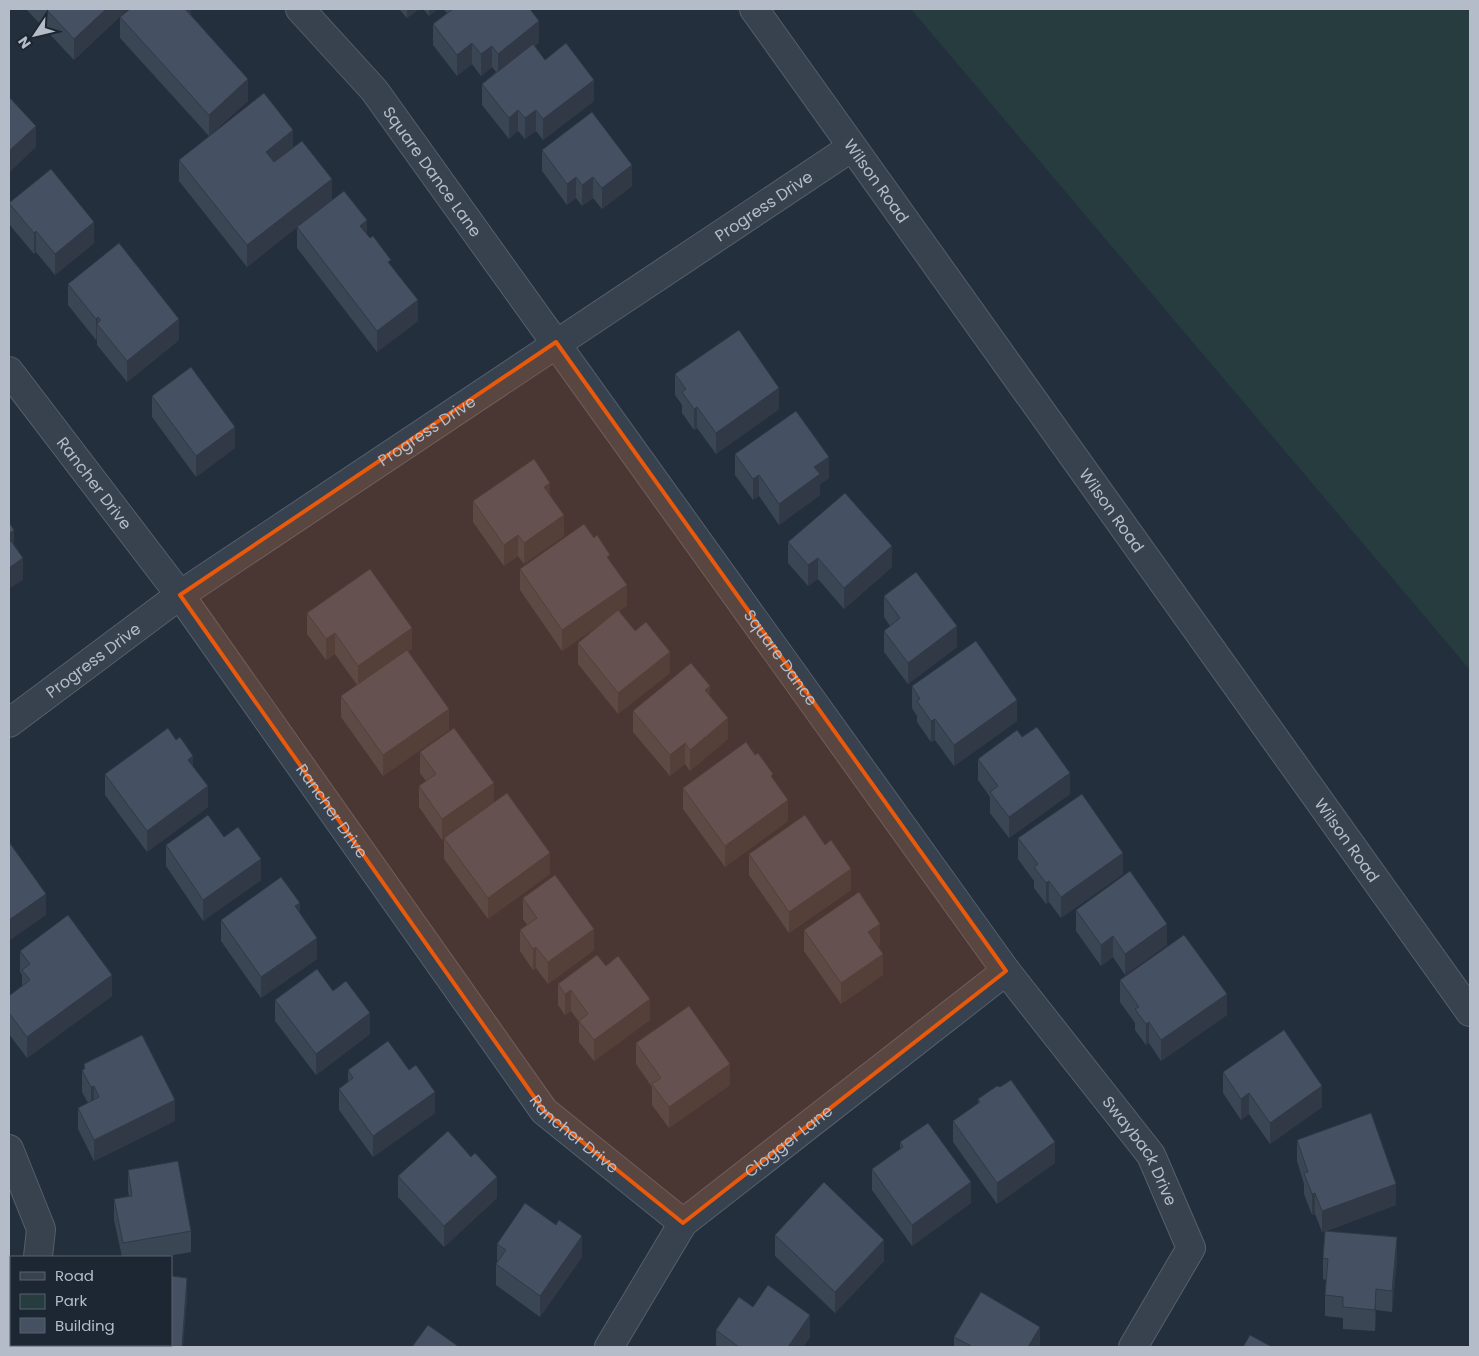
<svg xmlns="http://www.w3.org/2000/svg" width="1479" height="1356" font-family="Poppins,sans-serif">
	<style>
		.green { fill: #263c3f }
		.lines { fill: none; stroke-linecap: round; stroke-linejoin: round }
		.street-casing { stroke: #565f6c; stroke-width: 30 }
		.street { stroke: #38414e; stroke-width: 28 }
		.wall { fill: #3b4654 }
		.shaded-wall { fill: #303945 }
		.building { fill: #455162; stroke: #303945 }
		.marked { fill: #e8590c; fill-opacity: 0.2; stroke: #e8590c; stroke-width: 4; stroke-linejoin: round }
		.labels { text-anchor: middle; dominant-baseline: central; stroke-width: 4.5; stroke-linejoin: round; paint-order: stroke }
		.street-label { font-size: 16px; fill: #b4bcc9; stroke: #1d2633 }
	</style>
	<rect width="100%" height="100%" fill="#242f3e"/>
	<path class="green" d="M911 9H1470V670Z"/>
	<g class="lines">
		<g class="street-casing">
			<g id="street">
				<path id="s1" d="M300 9 374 90 1006 971 1151 1155 1191 1248 1133 1347"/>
				<path id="s2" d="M754 9 1470 1012"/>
				<path id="s3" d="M9 371 180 595 544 1111 683 1223"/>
				<path id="s4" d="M9 723 180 595 852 147"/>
				<path d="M9 1149 41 1229 38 1257"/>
				<path d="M31 1347V1345"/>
				<path id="s5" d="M609 1347 683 1223 1006 971"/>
			</g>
		</g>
		<use href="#street" class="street"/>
	</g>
	<path class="wall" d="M26 9H128L74 60Z
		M191 9V16L248 101 209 136 120 38V17Z
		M399 9H419L407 18Z
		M423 9H438L429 16Z
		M443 9H530L539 42 535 46 545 60 594 101 543 140 536 131 525 139 518 131 509 139 482 105V84L496 72 492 67 481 76 472 64 457 76 433 45V24L447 13Z
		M542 150 632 186 602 209 593 198 582 206 576 198 567 205 542 171Z
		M179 160 332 200 367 235 391 266 418 321 377 352 297 248V227L247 267 179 181Z
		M9 203 94 243 55 275 36 252 34 254 9 224Z
		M68 284 179 340 127 382 97 345V339L96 340 68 305Z
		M675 374 779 409 716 454 697 428 694 430 682 413V405L675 395Z
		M152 396 235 448 196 477 152 417Z
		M735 454 829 478 820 484V495L779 525 759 496 753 500 735 475Z
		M550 495 564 536 524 564 518 556 504 566 473 522V501Z
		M788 542 892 567 844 609 818 579 808 586 788 563Z
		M610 561 627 606 619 611 670 673 618 714 578 664V643L605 621 562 651 520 590V569Z
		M884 596 957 647 908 684 884 652V631L890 626 884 617Z
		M307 613 412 649 408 652 449 730 383 776 341 717V696L357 685 335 654 326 660 307 634Z
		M912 686 1017 721 954 766 935 740 931 742 917 722V716L912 708Z
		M710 696 728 739 690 771 685 764 670 776 633 732V711Z
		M420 752 494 802 550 874 488 919 444 859V839L442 840 419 807V786L426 781 420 773Z
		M978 759 1070 794 1009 838 990 813V797L978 780Z
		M193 766 208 807 147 852 105 795V774Z
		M773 779 788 821 725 867 683 809V788Z
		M224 837 261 880 203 921 166 866V845Z
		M1018 838 1123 874 1061 918 1049 902 1046 904 1034 888V881L1018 859Z
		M749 854 851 890 789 933 749 875Z
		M523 898 594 950 548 984 536 968 533 970 520 951V930L527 925 523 919Z
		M1076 910 1167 945 1125 975 1113 957 1101 966 1076 931Z
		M300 913 317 959 261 998 221 941V920Z
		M804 930 880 945 878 947 883 975 841 1004 804 951Z
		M20 951 112 996 27 1058 9 1034V996L22 986V975L20 972Z
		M1120 980 1227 1015 1161 1061 1149 1043 1146 1045 1135 1030V1023L1120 1002Z
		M558 984 650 1020 594 1061 579 1042V1022L571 1011 565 1015 558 1005Z
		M333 991 370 1034 316 1075 275 1021V1000Z
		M636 1043 730 1085 669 1128 652 1105V1087L636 1064Z
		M84 1064 175 1121 94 1161 78 1129V1108L88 1103 82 1092V1070H84Z
		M348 1070 435 1113 373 1157 339 1110V1089L348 1083Z
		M1223 1072 1322 1107 1270 1144 1249 1114 1241 1120 1223 1093Z
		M978 1099 1055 1163 997 1204 953 1142V1121L978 1104Z
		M1297 1140 1396 1205 1326 1231 1397 1258 1392 1312 1376 1310 1375 1331 1343 1329V1318L1325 1316V1295L1326 1280 1323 1279V1258L1325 1231 1322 1232 1315 1214 1312 1215 1304 1194V1184L1297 1161Z
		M900 1142 971 1203 912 1246 872 1190V1169L900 1149Z
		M128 1170 191 1231V1252L163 1257H122L114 1220V1199L129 1196 128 1191Z
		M398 1176 497 1198 444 1247 398 1197Z
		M775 1235 884 1261 835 1313 775 1256Z
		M497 1244 582 1257 540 1317 496 1285V1264L497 1262Z
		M753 1307 810 1337 803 1347H716V1330Z
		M954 1337 1040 1347H954Z"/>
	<path class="shaded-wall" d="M106 9H128L74 60V39Z
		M188 9H191V27L186 10Z
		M407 9H419L407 18Z
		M429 9H438L429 16Z
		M539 21V42L498 75V54Z
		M472 43V64L457 76V55Z
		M492 46V67L481 76V54Z
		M248 79V101L209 136V115Z
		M594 80V101L543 140V119Z
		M518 110V131L509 139V118Z
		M536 110V131L525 139V118Z
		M36 126V147L9 173V151Z
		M293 130V152L266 173V152Z
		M632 165V186L602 209V188Z
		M576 177V198L567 205V184Z
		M593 177V198L582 206V185Z
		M332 179V200L247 267V245Z
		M367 220V241L360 226Z
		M94 222V243L55 275V254Z
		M36 231V252L34 254V233Z
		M418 300V321L377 352V331Z
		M98 317V326L97 324V339L96 340V319Z
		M179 319V340L127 382V361Z
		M779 388V409L716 454V433Z
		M697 407V428L694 430V409Z
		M235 427V448L196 477V456Z
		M829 457V478L820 484V495L779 525V504L814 467Z
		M759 475V496L753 500V479Z
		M550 483V504L544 487Z
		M564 515V536L524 564V543Z
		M14 530V551L9 555V534Z
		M518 535V556L504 566V545Z
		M892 546V567L844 609V588Z
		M23 558V580L10 588V600L9 601V568Z
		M818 558V579L808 586V565Z
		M627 585V606L562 651V630Z
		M957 626V647L908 684V663Z
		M412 628V649L358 687V666Z
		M335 633V654L326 660V639Z
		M670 652V673L618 714V693Z
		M710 686V707L705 690Z
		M1017 700V721L954 766V745Z
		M449 709V730L383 776V755Z
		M728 718V739L690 771V750Z
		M935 719V740L931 742V721Z
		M685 743V764L670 776V755Z
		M193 756V777L188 760Z
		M1070 773V794L1009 838V817Z
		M494 783V804L442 840V819Z
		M208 786V807L147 852V831Z
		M788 800V821L725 867V846Z
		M550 853V874L488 919V898Z
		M1123 853V874L1061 918V897Z
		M261 859V880L203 921V900Z
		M851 869V890L789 933V912Z
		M1049 881V902L1046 904V883Z
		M46 894V915L9 941V920Z
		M300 903V924L295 906Z
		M880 924V945L868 953V932Z
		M1167 924V945L1125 975V954Z
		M594 929V950L548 984V962Z
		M1113 936V957L1101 966V945Z
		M317 938V959L261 998V977Z
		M536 947V968L533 970V949Z
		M883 954V975L841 1004V983Z
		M112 975V996L27 1058V1037Z
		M571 990V1011L565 1015V994Z
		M1227 994V1015L1161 1061V1040Z
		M650 999V1020L594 1061V1040Z
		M370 1013V1034L316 1075V1054Z
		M1149 1022V1043L1146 1045V1024Z
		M730 1064V1085L669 1128V1107Z
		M94 1086V1107L91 1108V1087Z
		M1322 1086V1107L1270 1144V1123Z
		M435 1092V1113L373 1157V1136Z
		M1249 1093V1114L1241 1120V1099Z
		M175 1100V1121L94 1161V1140Z
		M1055 1142V1163L997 1204V1183Z
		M497 1177V1198L444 1247V1226Z
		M971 1182V1203L912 1246V1225Z
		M1396 1184V1205L1322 1232V1211Z
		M1315 1193V1214L1312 1215V1194Z
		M582 1236V1257L540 1317V1296Z
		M1397 1237V1258L1392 1312V1291Z
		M884 1240V1261L835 1313V1292Z
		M187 1278V1299L183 1347H182Z
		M1376 1289V1310L1375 1331V1310Z
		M810 1315V1337L803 1347H788Z
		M1040 1327V1347H1028Z"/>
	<path class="building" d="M46 9H106L74 39Z
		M130 9H188L186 10 248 79 209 115 120 17Z
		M453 9H530L539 21 498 54 492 46 481 54 472 43 457 55 433 24Z
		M566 43 594 80 543 119 536 110 525 118 518 110 509 118 482 84 533 44 545 60Z
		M264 93 293 130 266 152 274 162 302 141 332 179 247 245 179 160Z
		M9 97 36 126 9 151Z
		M592 112 632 165 602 188 593 177 582 185 576 177 567 184 542 150Z
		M51 169 94 222 55 254 36 231 34 233 9 203Z
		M344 191 367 220 360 226 370 238 373 236 391 260 388 262 418 300 377 331 297 227Z
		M119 243 179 319 127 361 97 324 101 320 98 317 96 319 68 284Z
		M739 330 779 388 716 433 697 407 694 409 682 392 686 389 675 374Z
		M191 367 235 427 196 456 152 396Z
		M796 411 829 457 814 467 820 474 779 504 759 475 753 479 735 454Z
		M534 459 550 483 544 487 564 515 524 543 518 535 504 545 473 501Z
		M845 493 892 546 844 588 818 558 808 565 788 542Z
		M9 522 14 530 9 534Z
		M584 524 594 538 597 535 610 555 607 557 627 585 562 630 520 569Z
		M11 541 23 558 9 568V543Z
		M370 569 412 628 358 666 335 633 326 639 307 613Z
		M916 572 957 626 908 663 884 631 900 618 884 596Z
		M618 610 635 631 646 622 670 652 618 693 578 643Z
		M976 641 1017 700 954 745 935 719 931 721 917 701 920 699 912 686Z
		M407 650 449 709 383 755 341 696Z
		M691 663 710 686 705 690 728 718 690 750 685 743 670 755 633 711Z
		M1037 727 1070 773 1009 817 990 792 998 786 978 759 1017 730 1022 737Z
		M168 728 176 740 180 737 193 756 188 760 208 786 147 831 105 774Z
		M454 728 494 783 442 819 419 786 436 774 420 752Z
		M746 742 755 755 758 753 773 774 771 776 788 800 725 846 683 788Z
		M507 793 550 853 488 898 444 838Z
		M1082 794 1123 853 1061 897 1049 881 1046 883 1034 867 1038 864 1018 838Z
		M208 815 224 837 238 827 261 859 203 900 166 845Z
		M805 815 825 845 831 840 851 869 789 912 749 854Z
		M9 842 46 894 9 920Z
		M1130 871 1167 924 1125 954 1113 936 1101 945 1076 910Z
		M555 875 594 929 548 962 536 947 533 949 520 930 537 918 523 898Z
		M281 877 300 903 295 906 317 938 261 977 221 920Z
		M859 892 880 924 868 932 883 954 841 983 804 930Z
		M68 915 112 975 27 1037 9 1013V996L30 980 22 970 30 964 20 951Z
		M1184 935 1227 994 1161 1040 1149 1022 1146 1024 1135 1009 1139 1007 1120 980Z
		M597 955 606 966 618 956 650 999 594 1040 579 1021 588 1014 571 990 565 994 558 984Z
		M317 969 333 991 346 981 370 1013 316 1054 275 1000Z
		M689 1006 730 1064 669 1107 652 1084 661 1078 636 1043Z
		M1284 1030 1322 1086 1270 1123 1249 1093 1241 1099 1223 1072Z
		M142 1035 175 1100 94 1140 78 1108 99 1097 94 1086 91 1087 82 1070 85 1069 84 1064Z
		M388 1041 409 1070 416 1065 435 1092 373 1136 339 1089 353 1078 348 1070Z
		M1011 1080 1055 1142 997 1183 953 1121 980 1102 978 1099 997 1086 1000 1087Z
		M1371 1113 1396 1184 1322 1211 1315 1193 1312 1194 1304 1173 1308 1172 1297 1140Z
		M928 1123 971 1182 912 1225 872 1169 903 1147 900 1142Z
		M448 1131 471 1157 475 1153 497 1177 444 1226 398 1176Z
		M178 1161 191 1231 123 1243 114 1199 132 1196 128 1170Z
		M824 1182 884 1240 835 1292 775 1235Z
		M525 1203 556 1225 559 1220 582 1236 540 1296 496 1264 506 1250 497 1244Z
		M1325 1231 1397 1237 1392 1291 1376 1289 1375 1310 1343 1307V1297L1325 1295 1328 1259 1323 1258Z
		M171 1276 187 1278 182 1347H113L114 1345H171Z
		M768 1285 810 1315 788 1347H739L716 1330 739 1297 753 1307Z
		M981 1292 1040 1327 1028 1347H970L971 1346 954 1337Z
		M428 1325 459 1347H412Z
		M1250 1335 1272 1347H1243Z"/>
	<path class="marked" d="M556 342 1006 971 683 1223 544 1111 180 595Z"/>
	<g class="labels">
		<g class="street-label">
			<text stroke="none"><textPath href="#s1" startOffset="210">Square Dance Lane</textPath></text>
			<text stroke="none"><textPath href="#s2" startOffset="211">Wilson Road</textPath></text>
			<text stroke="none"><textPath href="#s4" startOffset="915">Progress Drive</textPath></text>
			<text stroke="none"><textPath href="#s4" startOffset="510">Progress Drive</textPath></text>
			<text stroke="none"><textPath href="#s3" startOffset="141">Rancher Drive</textPath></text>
			<text stroke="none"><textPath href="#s2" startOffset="616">Wilson Road</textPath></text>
			<text stroke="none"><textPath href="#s1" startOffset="808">Square Dance</textPath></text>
			<text stroke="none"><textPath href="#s4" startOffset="105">Progress Drive</textPath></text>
			<text stroke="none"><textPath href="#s3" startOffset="546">Rancher Drive</textPath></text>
			<text stroke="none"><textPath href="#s2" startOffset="1021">Wilson Road</textPath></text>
			<text stroke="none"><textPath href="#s3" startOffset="951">Rancher Drive</textPath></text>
			<text stroke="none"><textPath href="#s5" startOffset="278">Clogger Lane</textPath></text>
			<text stroke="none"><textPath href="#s1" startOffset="1419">Swayback Drive</textPath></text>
		</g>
	</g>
	<rect width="1479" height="1356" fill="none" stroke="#b4bcc9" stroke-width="20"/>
	<rect x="10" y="1256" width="162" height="90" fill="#1d2633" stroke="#59626f"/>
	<rect x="20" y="1272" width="25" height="8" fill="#38414e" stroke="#59626f"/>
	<text x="55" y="1281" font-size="15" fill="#b4bcc9">Road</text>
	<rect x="20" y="1294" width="25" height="15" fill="#263c3f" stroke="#59626f"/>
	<text x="55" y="1306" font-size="15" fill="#b4bcc9">Park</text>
	<rect x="20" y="1318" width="25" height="15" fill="#455162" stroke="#59626f"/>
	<text x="55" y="1331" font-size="15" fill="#b4bcc9">Building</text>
	<g transform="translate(35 35) rotate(235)" stroke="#1d2633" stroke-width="4" paint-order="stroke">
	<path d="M0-4L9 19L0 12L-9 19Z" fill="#b4bcc9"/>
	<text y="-8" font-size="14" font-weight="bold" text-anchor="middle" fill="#b4bcc9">N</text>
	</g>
</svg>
